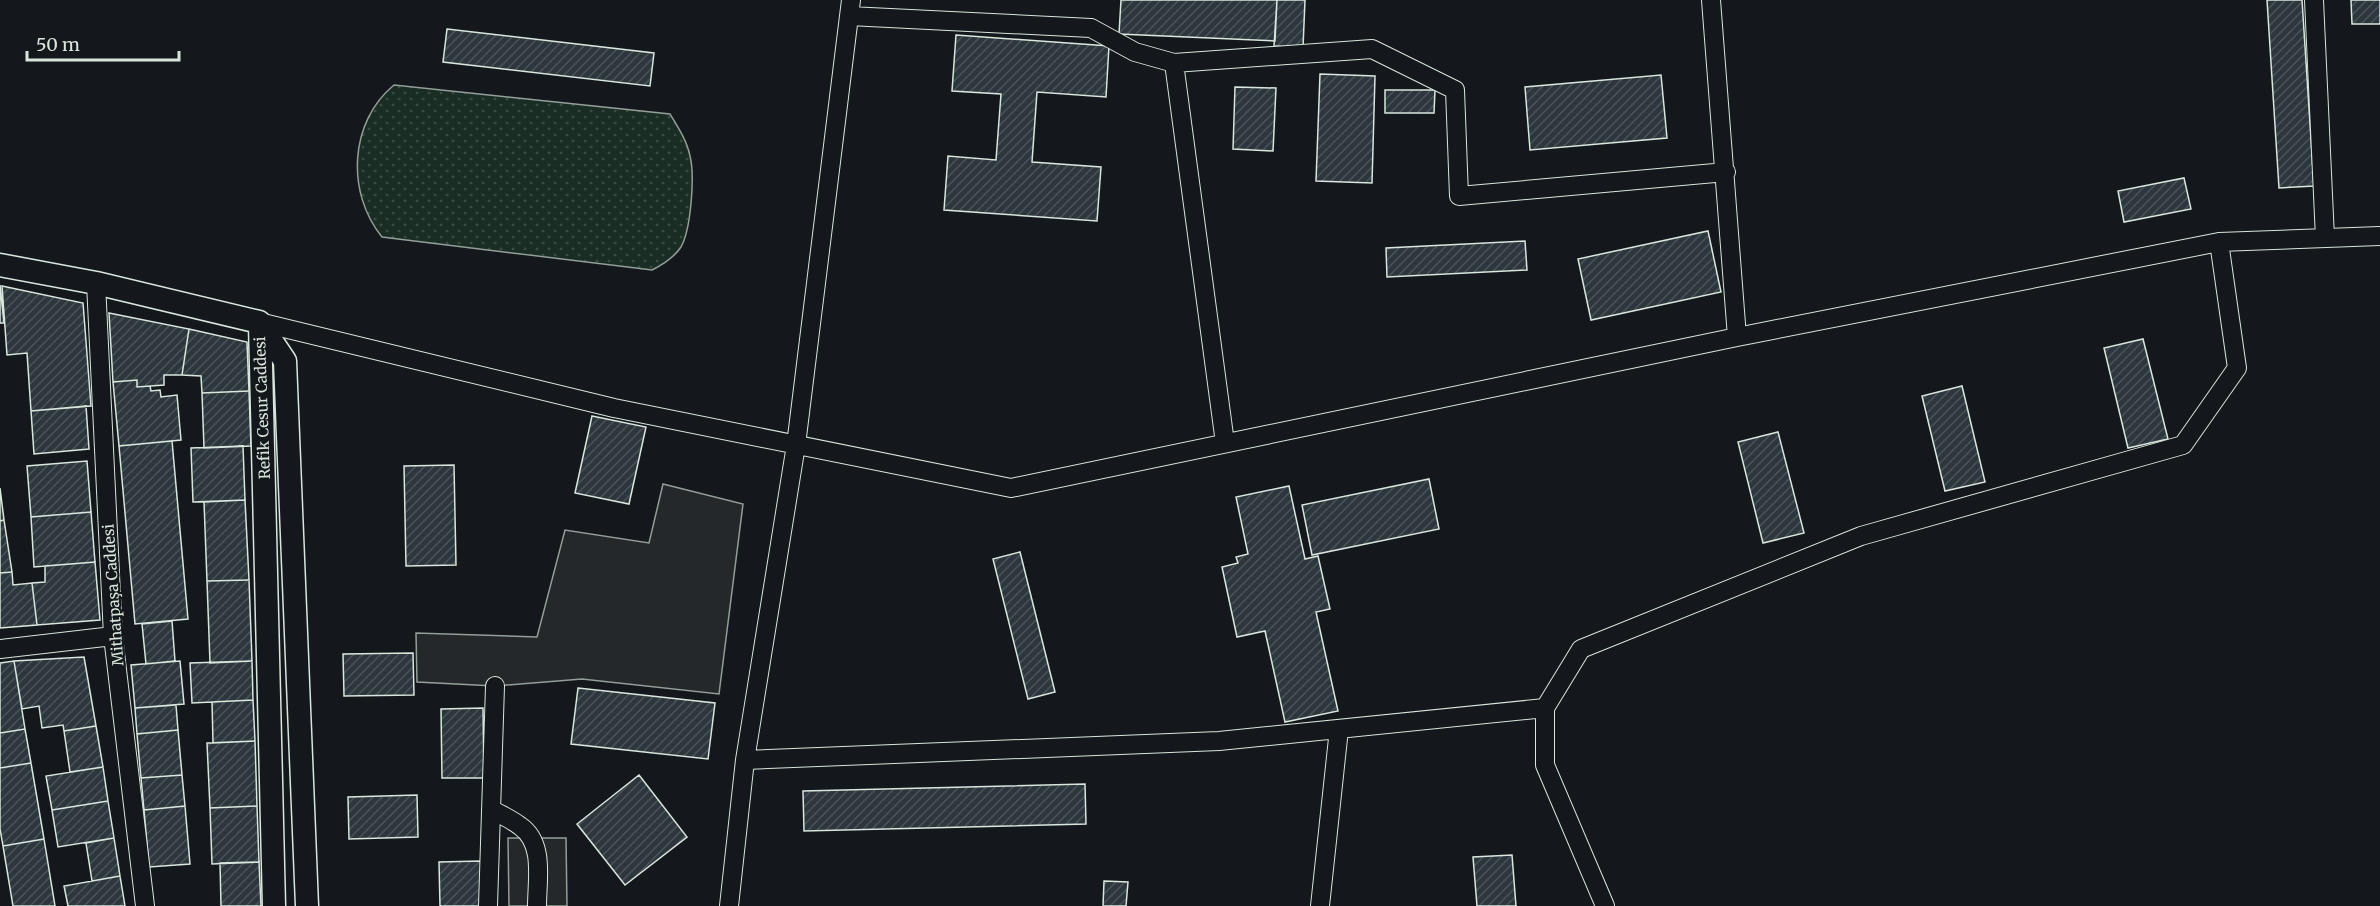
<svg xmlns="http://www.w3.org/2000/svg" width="2380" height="906" font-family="Merriweather,serif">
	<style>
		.grass { fill: url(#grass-dots); stroke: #939e99; stroke-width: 1.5 }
		.parking { fill: #24282b; stroke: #939e99; stroke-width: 1.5 }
		.building { fill: url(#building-hatch); stroke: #d8e6dc; stroke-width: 1.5 }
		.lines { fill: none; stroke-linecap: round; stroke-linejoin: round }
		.minor-casing { stroke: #d8e6dc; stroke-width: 20 }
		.tertiary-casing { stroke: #d8e6dc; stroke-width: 25 }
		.minor { stroke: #14181c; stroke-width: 18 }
		.tertiary { stroke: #14181c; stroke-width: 22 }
		.labels { text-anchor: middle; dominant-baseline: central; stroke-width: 4.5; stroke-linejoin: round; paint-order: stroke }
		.street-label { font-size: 15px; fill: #d8e6dc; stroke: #14181c }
	</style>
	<defs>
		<pattern id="grass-dots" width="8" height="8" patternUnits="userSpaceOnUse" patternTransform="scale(1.5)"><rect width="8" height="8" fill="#1a2d24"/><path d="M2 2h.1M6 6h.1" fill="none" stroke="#3b4b43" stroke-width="1.8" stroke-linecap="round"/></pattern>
		<pattern id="building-hatch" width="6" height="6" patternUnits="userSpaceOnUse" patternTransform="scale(1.5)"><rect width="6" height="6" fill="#2c363c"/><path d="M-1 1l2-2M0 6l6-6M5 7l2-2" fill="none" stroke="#4a5358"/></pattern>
	</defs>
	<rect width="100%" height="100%" fill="#14181c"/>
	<path class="grass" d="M394 85 670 114C678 127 687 141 690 156 695 176 691 229 681 247 675 256 662 265 652 270L382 237C346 193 349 122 394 85Z"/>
	<path class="parking" d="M663 484 743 504 719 694 582 679 495 686 417 682 416 633 537 637 565 530 649 543Z
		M508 838H566L567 906H509Z"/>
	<path class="building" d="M1121 0H1277L1275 41 1119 34Z
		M1277 0H1305L1303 48 1274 46Z
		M2267 0H2302L2314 186 2279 188Z
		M2351 0H2380V24H2352Z
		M447 29 654 53 650 86 443 62Z
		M956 35 1109 46 1106 97 1037 92 1032 162 1101 167 1097 221 944 210 948 156 996 160 1001 94 952 91Z
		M1320 74 1375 76 1372 183 1316 181Z
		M1661 75 1667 138 1530 150 1525 87Z
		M1235 87 1276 88 1273 151 1233 149Z
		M1385 90H1435L1434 113H1385Z
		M2184 178 2191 209 2124 222 2118 191Z
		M1708 231 1721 292 1591 320 1578 259Z
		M1525 241 1527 270 1387 277 1386 248Z
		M0 285 4 323H0Z
		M2 286 83 303 91 406 31 411 27 353 7 355Z
		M109 313 189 329 182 375H164V385L137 387V380L113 382Z
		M189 329 247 342 249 391 202 393 201 376 182 375Z
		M2143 339 2168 439 2128 448 2104 348Z
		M137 380V387L150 386 151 391 160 390 161 397 177 395 181 440 119 446 113 382Z
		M1962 386 1985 482 1945 491 1922 396Z
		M249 391 251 446 204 448 202 393Z
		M86 406 89 449 34 454 31 411Z
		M592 416 646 427 629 504 575 493Z
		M1778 432 1804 533 1763 543 1738 442Z
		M172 441 188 619 135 624 119 446Z
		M243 446 245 500 193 502 191 448Z
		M87 461 91 512 31 517 27 466Z
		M454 465 456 565 406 566 404 466Z
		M1429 479 1439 529 1312 555 1302 505Z
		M1289 486 1305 559 1318 556 1330 609 1316 612 1338 711 1285 722 1265 631 1237 637 1222 567 1238 563 1236 557 1248 554 1236 497Z
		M0 488 4 520 0 521Z
		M245 500 249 580 207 581 204 502Z
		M91 512 95 562 34 567 31 517Z
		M4 520 12 572 0 573V521Z
		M1020 552 1055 692 1028 699 993 559Z
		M95 562 100 620 37 625 32 583 45 582V566Z
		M12 572 13 585 32 583 37 625 0 628V573Z
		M249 580 252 661 210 663 207 581Z
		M172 621 175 661 146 664 142 624Z
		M413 653 414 695 344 696 343 654Z
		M84 657 96 726 64 731 63 725 42 728 39 706 22 709 14 661Z
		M14 661 25 729 0 733V663Z
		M180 661 184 704 135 708 131 665Z
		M252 661 253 700 192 703 190 663Z
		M578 688 715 703 708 759 571 744Z
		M253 700 255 741 213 743 212 702Z
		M176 705 178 730 137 734 135 708Z
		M483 708 484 778H442L441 709Z
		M96 726 103 767 70 772 64 731Z
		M25 729 31 763 0 768V733Z
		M178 730 182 775 141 778 137 734Z
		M255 741 257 806 210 808 207 743Z
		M31 763 44 839 3 846 0 829V768Z
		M103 767 108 801 52 810 46 776Z
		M182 775 185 806 144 810 141 778Z
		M639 775 687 837 625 885 577 824Z
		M1085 784 1086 824 804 831 803 791Z
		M417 795 418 837 349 839 348 797Z
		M108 801 114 838 58 847 52 810Z
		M185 806 190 864 149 867 144 810Z
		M257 806 259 862 212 864 210 808Z
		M114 838 120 876 92 881 86 843Z
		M44 839 55 906H13L3 846Z
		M1512 855 1516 906H1477L1473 857Z
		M481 861 482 906H440L439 862Z
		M259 862 261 906H221L220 863Z
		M120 876 125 906H68L64 886Z
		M1104 881 1128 882 1126 906H1103Z"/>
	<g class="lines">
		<g class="minor-casing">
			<path id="minor" d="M1711 0 1737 337
				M2314 0 2325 238
				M849 16 1091 28 1135 52 1174 63 1372 49 1455 90 1459 196 1726 172
				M1174 63 1225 443
				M96 283 113 636 145 906
				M259 322 614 408 1011 488 1737 337 2219 242 2380 236
				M0 649 113 636
				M1545 708V765L1605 906
				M745 760 1219 741 1545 708 1581 649 1861 536 2183 445 2237 368 2219 242
				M491 809C501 815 511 819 520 826 545 843 537 880 537 906
				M488 906 495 686
				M729 906 745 760 796 445 851 0
				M1320 906 1339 729"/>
		</g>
		<g class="tertiary-casing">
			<path id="tertiary" d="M0 265 96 283 259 322
				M259 322 285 361 307 906
				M260 324 274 906"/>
		</g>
		<use href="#minor" class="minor"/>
		<use href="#tertiary" class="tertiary"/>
	</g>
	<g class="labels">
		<g class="street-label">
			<text transform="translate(262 408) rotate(-92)">Refik Cesur Caddesi</text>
			<text transform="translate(113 595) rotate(-94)">Mithatpaşa Caddesi</text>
		</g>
	</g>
	<path d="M27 51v9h152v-9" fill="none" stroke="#d8e6dc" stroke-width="3"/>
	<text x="36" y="51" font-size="18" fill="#d8e6dc" stroke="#14181c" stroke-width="4.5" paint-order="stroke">50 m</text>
</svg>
